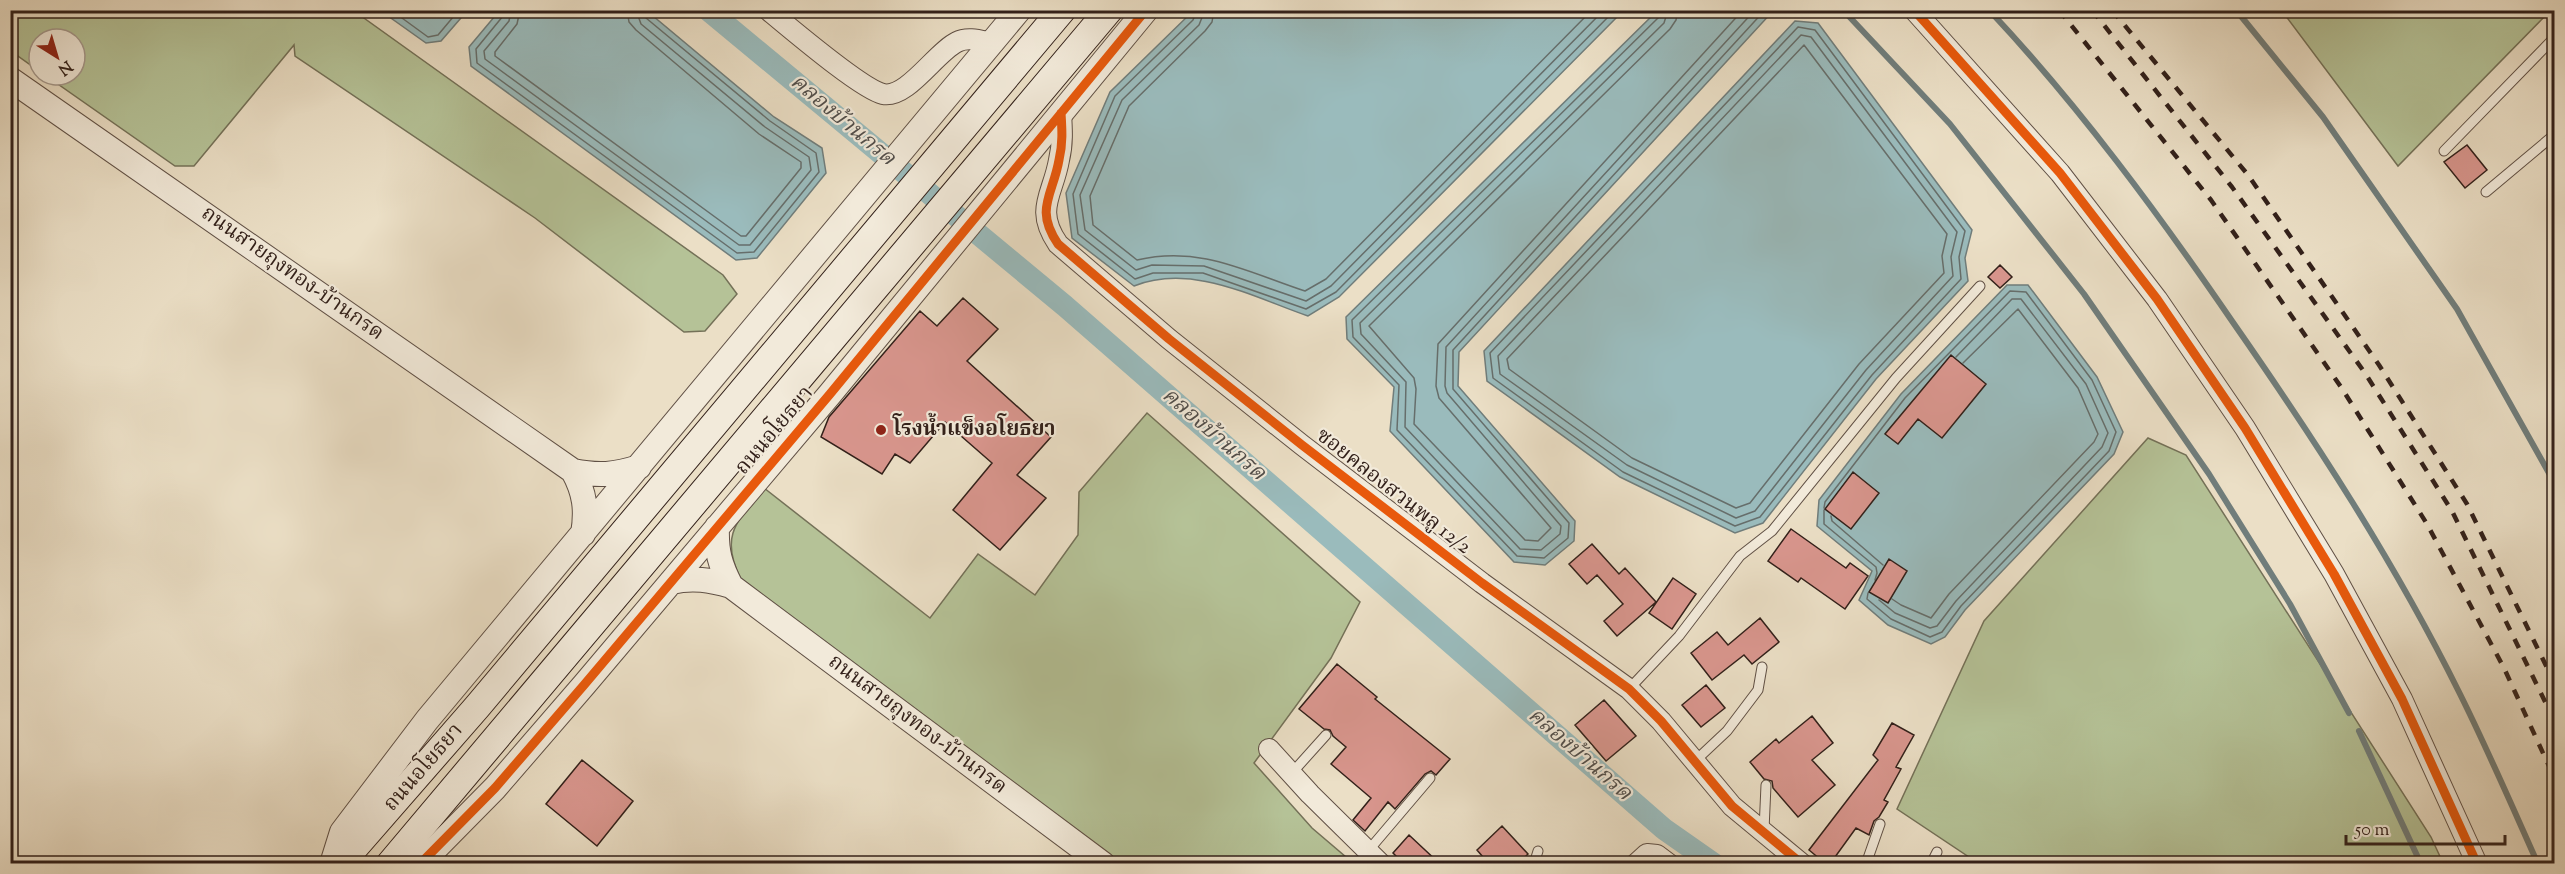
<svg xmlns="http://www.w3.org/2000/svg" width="2565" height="874" font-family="'Sorts Mill Goudy','Noto Serif Thai',serif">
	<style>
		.green { fill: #b5c297; stroke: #747158; stroke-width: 1.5 }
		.water { fill: #9abbbc; stroke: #707d7b; stroke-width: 1.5 }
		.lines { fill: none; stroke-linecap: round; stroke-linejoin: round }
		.shore { stroke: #666e6b; stroke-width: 1.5 }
		.stream { stroke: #707d7b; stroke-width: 6 }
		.canal { stroke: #9abbbc; stroke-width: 22 }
		.building { fill: #d9968e; stroke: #32201a; stroke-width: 1.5 }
		.service-casing { stroke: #605045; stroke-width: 11 }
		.minor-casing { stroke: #605045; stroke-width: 22 }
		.tertiary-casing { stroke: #605045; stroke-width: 26 }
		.secondary-casing { stroke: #32201a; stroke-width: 29 }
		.service { stroke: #f2eada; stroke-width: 9 }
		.minor { stroke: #f2eada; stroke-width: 20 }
		.tertiary { stroke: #f2eada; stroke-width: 24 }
		.secondary { stroke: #f2eada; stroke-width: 27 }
		.rail { stroke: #32201a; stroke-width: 4.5; stroke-dasharray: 10 10; stroke-linecap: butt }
		.cycleway-casing { stroke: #f2eada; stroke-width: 13 }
		.cycleway { stroke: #e8590c; stroke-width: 9 }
		.poi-dot { fill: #8f2418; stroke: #f2eada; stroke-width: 2 }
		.labels { text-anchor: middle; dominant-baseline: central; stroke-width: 4.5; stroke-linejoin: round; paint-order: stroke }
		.street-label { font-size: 21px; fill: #32201a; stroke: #f2eada }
		.poi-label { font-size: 21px; font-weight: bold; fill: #32201a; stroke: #f2eada; text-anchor: start }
		.water-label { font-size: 22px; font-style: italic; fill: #514e4b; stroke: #f2eada }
	</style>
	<rect width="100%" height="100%" fill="#ebdfc6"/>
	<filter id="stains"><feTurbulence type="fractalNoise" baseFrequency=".00333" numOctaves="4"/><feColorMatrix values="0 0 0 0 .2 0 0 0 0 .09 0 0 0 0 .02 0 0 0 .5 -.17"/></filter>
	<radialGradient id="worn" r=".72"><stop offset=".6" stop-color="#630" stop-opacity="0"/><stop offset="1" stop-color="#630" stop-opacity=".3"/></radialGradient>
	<path class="green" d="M11 10 354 11 723 275 737 294 705 331 684 332 535 218 295 56 294 45 194 166H175L45 75H75V39H39V71L11 51Z
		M2282 11H2281H2550L2398 166Z
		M1147 413 1360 602 1331 658 1254 763 1312 828 1353 863H1113L741 579C719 536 737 521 764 488L930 618 978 554 1035 595 1078 535 1079 492Z
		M2148 438 2186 455 2431 837 2443 863H1978L1897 809 1984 621Z"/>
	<path class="water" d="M500 10 647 11 774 117 822 148 826 173 757 258 736 260 471 66 469 47Z
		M381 11H467L441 41 426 43Z
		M1193 11V10L1623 11 1339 297 1308 316C1253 297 1192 263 1134 286L1072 238 1066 193 1110 92Z
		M1657 11H1773L1459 352 1458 386 1575 521 1574 541 1545 565 1514 562 1390 431 1394 387 1347 339 1346 317Z
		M1795 21 1818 23 1972 230 1965 258 1968 281 1876 379 1763 523 1735 533 1620 477 1487 381 1484 351Z
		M2007 285H2028L2097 377 2123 432 2114 454 1965 610 1945 637 1931 644 1888 625 1859 600 1872 571 1817 526 1819 500 1901 394Z"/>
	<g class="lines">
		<path class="shore" d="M391 10 428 37 438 35 459 10
			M504 10 503 16 476 49 477 63 737 253 754 252 819 172 816 153 770 121 646 18 644 10
			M511 10 509 21 484 51 485 59 739 245H750L811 170 809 157 765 127 641 24 636 10
			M520 10 517 24 495 52V56L741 236H746L801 168V162L759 134 636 30 629 22 627 10
			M1197 10 1193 20 1115 96 1073 194 1078 234 1135 279 1153 273H1203L1306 309 1336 292 1615 10
			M1205 10 1199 25 1122 100 1080 195 1085 230 1136 270 1152 265 1204 266 1306 301 1331 286 1604 10
			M1214 10 1212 22 1205 31 1129 106 1090 196 1093 225 1137 260C1200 245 1247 272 1305 291L1326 279 1592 10
			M1661 10 1659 17 1352 320 1353 337 1399 385 1397 430 1517 556 1544 558 1568 538 1569 523 1453 389V350L1765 10
			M1668 10 1664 23 1360 323 1361 334 1406 382 1405 427 1520 549 1541 550 1560 534 1561 526 1447 393 1445 386 1446 347 1755 10
			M1678 10 1676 20 1670 29 1369 326 1414 378 1416 389 1414 424 1525 540 1538 541 1551 528 1439 398 1436 386 1438 344 1743 10
			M1798 27 1815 30 1965 231 1959 257 1961 279 1872 375 1760 517 1735 526 1623 472 1493 378 1490 353Z
			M1801 35 1811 37 1957 232 1951 257 1953 276 1866 370 1755 511 1736 518 1627 465 1500 374 1498 356Z
			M1804 45 1947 234 1942 256 1944 273 1859 364 1750 503 1736 508 1632 458 1509 369 1507 359Z
			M1824 508 1825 502 1905 398 2010 291 2026 292 2092 380 2116 432 2109 451 1961 606 1942 632 1930 637 1891 619 1867 599 1868 593
			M1824 510V524L1876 567 1877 573 1875 580
			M1831 516 1832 521 1883 565
			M1892 599 1901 605 1931 618 1949 594 2094 442 2098 434 2078 388 2018 309 1963 363
			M1879 600 1895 613 1930 628 1937 626 1956 601 2102 447 2108 433 2086 384 2021 299H2012L1956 357"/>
		<path class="stream" d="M1843 10 1950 124 2084 294 2209 474 2290 604 2349 713
			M1989 10C2079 106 2158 213 2232 321 2315 440 2394 561 2459 692 2487 748 2512 806 2538 864
			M2236 10 2323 117 2457 309 2554 482
			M2359 731 2421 864"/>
		<path class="canal" d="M708 10 1065 306 1664 829 1714 864"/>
	</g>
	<path class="building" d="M2467 145 2487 170 2465 188 2444 162Z
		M2000 265 2012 277 2000 288 1988 277Z
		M963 298 998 329 967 361 1051 437 1017 475 1046 498 1000 550 953 510 992 463 945 422 910 463 895 454 882 474 821 437 829 417 920 311 937 326Z
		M1951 355 1986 384 1942 438 1918 419 1898 444 1885 434Z
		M1853 472 1879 493 1851 529 1825 509Z
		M1791 529 1846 568 1850 563 1868 576 1845 609 1801 578 1798 582 1768 561Z
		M1592 544 1619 574 1625 568 1656 602 1617 636 1604 621 1623 604 1597 575 1587 584 1569 564Z
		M1889 559 1907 571 1888 603 1869 592Z
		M1673 578 1696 594 1672 629 1649 613Z
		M1760 618 1779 642 1752 664 1744 655 1712 680 1691 653 1717 632 1728 645Z
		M1337 664 1377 697 1375 699 1450 759 1436 775 1431 771 1425 774 1395 809 1388 802 1365 831 1353 820 1371 798 1331 764 1346 747 1333 736 1330 730 1324 729 1299 709Z
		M1706 685 1725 708 1701 727 1682 705Z
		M1604 700 1636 736 1606 761 1575 725Z
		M1812 716 1833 743 1812 760 1835 785 1798 817 1773 788 1772 781 1764 779 1750 762 1776 739 1779 743Z
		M1892 723 1914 735 1896 767 1901 769 1884 800 1888 802 1879 817 1874 821 1869 835 1856 828 1830 864H1826L1809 850 1878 760 1873 755Z
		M582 760 633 801 597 846 546 804Z
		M1502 826 1528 854 1518 864H1489L1477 850Z
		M1409 835 1440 864H1404L1393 853Z"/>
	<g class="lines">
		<g class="service-casing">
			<path id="service" d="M2444 151 2554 38
				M2486 192 2554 135
				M1629 689 1679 636 1740 556 1772 531 1896 378 1980 286
				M1694 762 1727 731 1758 690 1762 667
				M1291 774 1326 735
				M1764 830 1766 785
				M1368 851 1430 778
				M1534 864 1538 851
				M1866 864 1880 824
				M1931 864 1937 852"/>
		</g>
		<g class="minor-casing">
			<path id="minor" d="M768 10C789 27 861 89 883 94 907 99 936 52 957 42 968 36 982 41 993 43
				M1914 10 2060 173 2157 299 2245 428 2334 574 2402 699 2477 864
				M1061 113C1062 129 1063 144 1059 160 1053 195 1034 209 1058 244L1169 339 1302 445 1482 583 1629 689 1661 721 1732 806 1802 864
				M1269 749 1310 794 1381 864
				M1636 864 1647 854 1657 855 1669 864"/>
		</g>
		<g class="tertiary-casing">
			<path id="tertiary" d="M10 79 573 471C598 476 615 475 639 467
				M573 471C585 493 587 510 583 534
				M717 527C716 551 720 565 731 586
				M671 582C693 577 710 580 731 586L1103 864
				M332 864 342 832 427 720 1019 10
				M420 864 495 788 584 685 830 394 1146 10"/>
		</g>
		<g class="secondary-casing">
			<path id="secondary" d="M340 864 477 707 1062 10
				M390 864 1109 10"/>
		</g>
		<use href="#service" class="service"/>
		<use href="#minor" class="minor"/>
		<use href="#tertiary" class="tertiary"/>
		<use href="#secondary" class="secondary"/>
		<path class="rail" d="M2059 10 2211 200 2341 387 2427 524 2504 668 2554 777
			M2092 10 2232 187 2365 373 2452 511 2554 720
			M2112 10 2248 175 2379 365 2467 504 2554 682"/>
		<g class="cycleway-casing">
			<path id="cycleway" d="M1914 10 2060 173 2157 299 2245 428 2334 574 2402 699 2477 864
				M1061 113C1062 129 1063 144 1059 160 1053 195 1034 209 1058 244L1169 339 1302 445 1482 583 1629 689 1661 721 1732 806 1802 864
				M420 864 495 788 584 685 830 394 1146 10"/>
		</g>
		<use href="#cycleway" class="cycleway"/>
	</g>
	<circle class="poi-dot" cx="881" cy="430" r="6"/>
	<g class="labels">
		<g class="street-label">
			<text transform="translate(292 274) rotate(35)">ถนนสายถุงทอง-บ้านกรด</text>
			<text transform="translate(775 431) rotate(-50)">ถนนอโยธยา</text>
			<text transform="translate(1393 492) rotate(38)">ซอยคลองสวนพลู 12/2</text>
			<text transform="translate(917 725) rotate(37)">ถนนสายถุงทอง-บ้านกรด</text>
			<text transform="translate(424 768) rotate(-49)">ถนนอโยธยา</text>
		</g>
		<g class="poi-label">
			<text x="893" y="430">โรงน้ำแข็งอโยธยา</text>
		</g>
		<g class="water-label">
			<text transform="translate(842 121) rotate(40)">คลองบ้านกรด</text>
			<text transform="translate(1213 435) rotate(41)">คลองบ้านกรด</text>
			<text transform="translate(1579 755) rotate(41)">คลองบ้านกรด</text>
		</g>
	</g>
	<rect width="2565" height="874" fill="none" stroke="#ebdfc6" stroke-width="36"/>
	<rect x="12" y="12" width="2541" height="850" fill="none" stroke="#32201a" stroke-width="3"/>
	<rect x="18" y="18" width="2529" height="838" fill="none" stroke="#32201a" stroke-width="1.5"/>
	<g transform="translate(57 57) rotate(143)"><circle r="28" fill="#f2eada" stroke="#a5998d" stroke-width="1.5"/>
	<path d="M0-4.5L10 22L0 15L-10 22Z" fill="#8f2418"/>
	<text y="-9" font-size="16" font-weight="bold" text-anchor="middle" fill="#32201a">N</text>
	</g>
	<path d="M2346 835v9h159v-9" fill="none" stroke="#32201a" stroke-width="3"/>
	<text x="2355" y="835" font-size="18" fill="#32201a" stroke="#f2eada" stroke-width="4.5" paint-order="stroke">50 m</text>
	<rect width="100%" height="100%" filter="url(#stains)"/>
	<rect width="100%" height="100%" fill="url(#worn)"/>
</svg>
